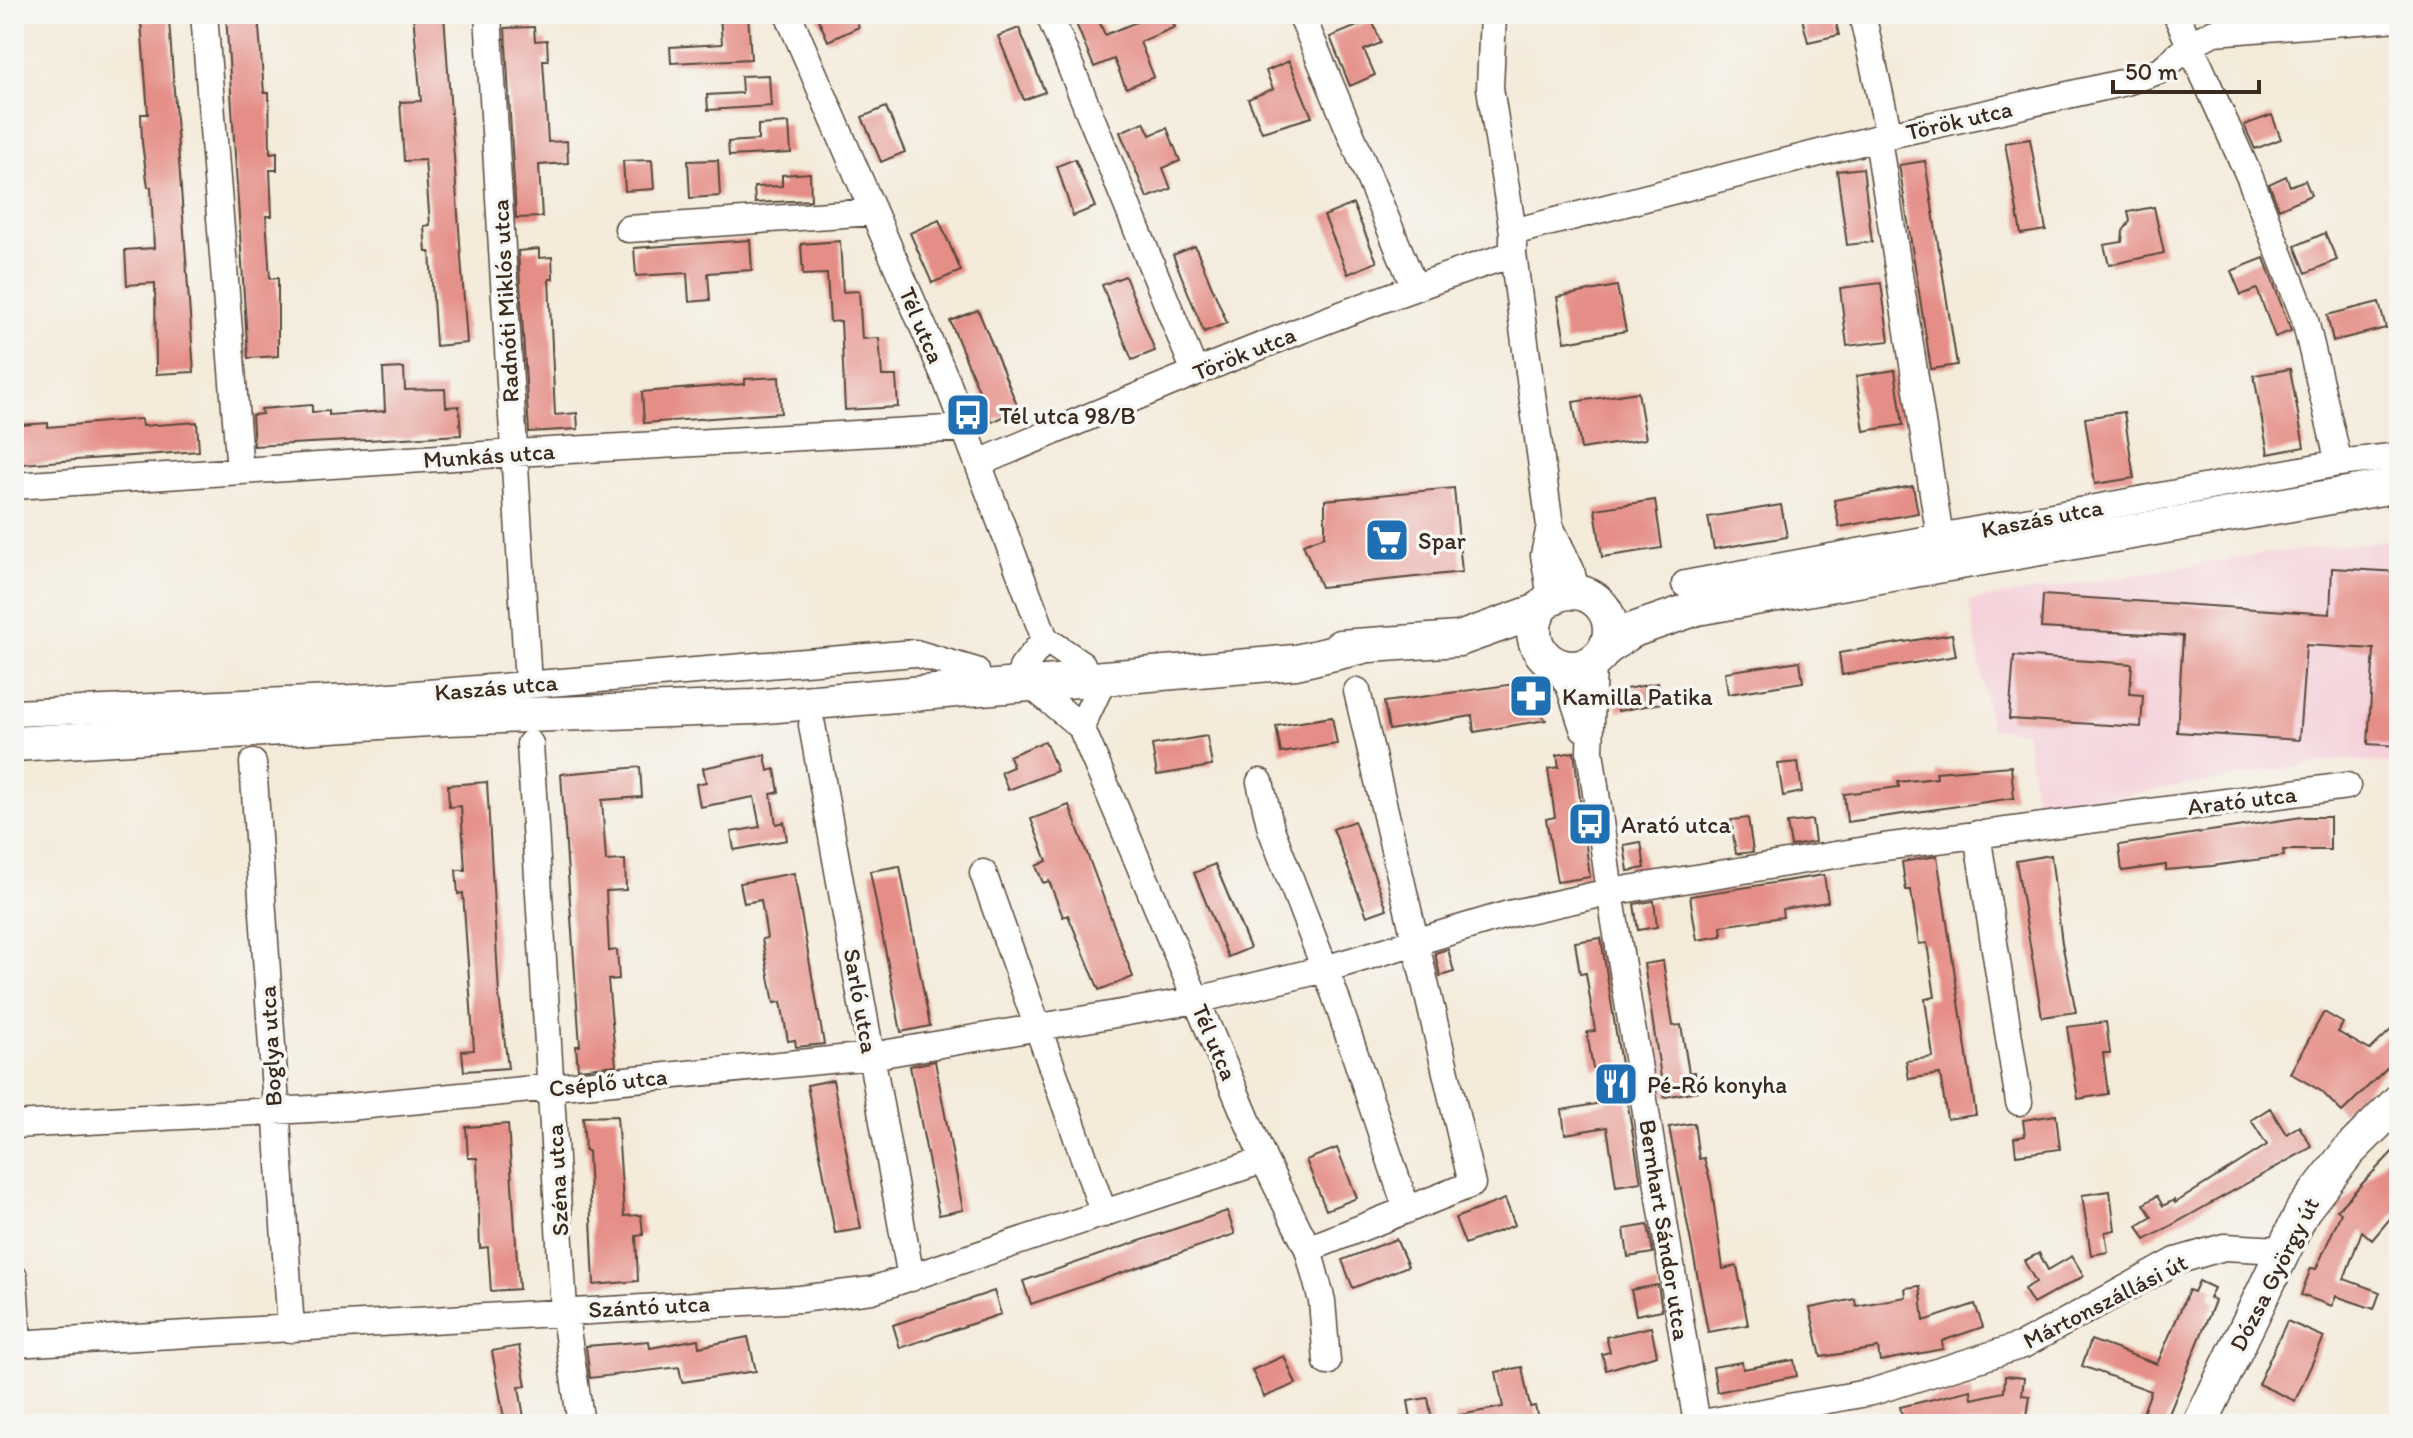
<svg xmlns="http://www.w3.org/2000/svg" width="2413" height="1438" font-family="Itim,sans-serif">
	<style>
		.built { fill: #f5cfd9 }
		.building { fill: #e58e87 }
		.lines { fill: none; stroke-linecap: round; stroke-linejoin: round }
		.minor-casing { stroke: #57473a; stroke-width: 29 }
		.major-casing { stroke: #57473a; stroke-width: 37 }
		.minor { stroke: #fff; stroke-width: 26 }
		.major { stroke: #fff; stroke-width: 34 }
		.labels { text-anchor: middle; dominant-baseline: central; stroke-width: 7; stroke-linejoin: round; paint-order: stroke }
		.street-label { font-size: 24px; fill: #3b2a1e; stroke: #f6f6f2 }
		.poi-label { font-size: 24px; fill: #3b2a1e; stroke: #f6f6f2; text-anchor: start }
	</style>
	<rect width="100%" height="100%" fill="#f6f6f2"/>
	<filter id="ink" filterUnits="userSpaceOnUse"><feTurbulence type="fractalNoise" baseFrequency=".0125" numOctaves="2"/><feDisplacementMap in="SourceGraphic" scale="16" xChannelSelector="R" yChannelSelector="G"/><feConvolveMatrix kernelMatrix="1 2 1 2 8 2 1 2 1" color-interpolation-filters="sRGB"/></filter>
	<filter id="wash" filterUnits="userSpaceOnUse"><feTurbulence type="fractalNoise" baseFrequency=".006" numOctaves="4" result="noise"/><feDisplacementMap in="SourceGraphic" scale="32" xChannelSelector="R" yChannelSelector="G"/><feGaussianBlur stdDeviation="1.8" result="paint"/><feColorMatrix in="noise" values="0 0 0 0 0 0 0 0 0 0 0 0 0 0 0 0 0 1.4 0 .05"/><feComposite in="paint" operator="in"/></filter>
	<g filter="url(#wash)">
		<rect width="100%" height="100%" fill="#f4ebda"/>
		<path class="built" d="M2399 539V764L2342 760 2037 809 2025 731 1991 729 1969 601 2262 554Z"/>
		<g id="blocks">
			<path class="building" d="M226 14H258L264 93H269L270 153 277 152V170H270L272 216H266L270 279 278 278V356L248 358Z
				M413 14H444L467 343 436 346 430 252H426L424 226 430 225 425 160 404 161 400 102 421 101Z
				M720 14H748L751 59 671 63 670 47 722 44Z
				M816 14H854L859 27 828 41Z
				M1072 14H1096L1105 35 1156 14H1169L1175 27 1140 42 1154 77 1126 88 1114 59 1094 67Z
				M1801 14H1834L1839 35 1808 42Z
				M169 20 194 372 156 374 155 283 127 285 125 250 154 248 151 187H148L142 143 141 114H148L141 21Z
				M1372 20 1381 43 1364 50 1375 75 1350 86 1330 37Z
				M534 27 535 41 547 40 548 60H543L548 142 567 141 568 163 539 165 542 217 516 218 505 28Z
				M1019 28 1045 92 1024 100 998 36Z
				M1289 61 1312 117 1262 132 1248 99 1273 89 1266 71Z
				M769 75 771 106 708 110 707 95 742 93 741 76Z
				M886 107 905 152 881 162 862 117Z
				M2272 115 2281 139 2255 149 2244 125Z
				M1144 122 1150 135 1167 128 1180 161 1163 168 1171 189 1147 198 1120 132Z
				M789 123 791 153 729 156 728 142 758 140V125Z
				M2030 139 2046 230 2021 234 2005 143Z
				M1075 159 1095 207 1073 216 1057 166Z
				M652 160 654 189 625 191 623 161Z
				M718 160 720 196 690 198 688 161Z
				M1925 161 1957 365 1931 369 1899 165Z
				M1863 168 1872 242 1847 245 1837 171Z
				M810 173 811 200 755 203 754 187 782 186V175Z
				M2286 176 2290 186 2305 180 2311 195 2279 209 2269 184Z
				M1353 204 1377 262 1348 274 1324 216Z
				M2154 207 2164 253 2109 265 2104 245 2122 242 2123 231 2130 221 2128 212Z
				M939 220 961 271 932 283 910 233Z
				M2325 233 2337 260 2306 273 2295 246Z
				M750 240 752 270 708 273 710 300 689 302 687 273 636 276 634 248Z
				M840 241 843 292 859 291 862 339 879 338 882 376H896L898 407 845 410 841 321 830 322 827 274 803 275 801 244Z
				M1195 246 1227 323 1204 332 1173 255Z
				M539 249V258L552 257 553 279H549L555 415 577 413 578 429 529 432 518 251Z
				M2264 258 2291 331 2275 337 2257 289 2241 295 2231 271Z
				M1125 276 1155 351 1132 360 1102 285Z
				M1881 283 1889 341 1847 346 1840 288Z
				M1617 286 1626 331 1565 342 1557 297Z
				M2379 302 2386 328 2333 341 2327 315Z
				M978 310 1019 410 992 422 950 321Z
				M404 368 405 390 445 389 446 407 459 406 461 435 254 446 252 415 262 414 261 409 312 405V412L329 411V415L385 411 383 369Z
				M2290 369 2304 447 2268 454 2254 375Z
				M1895 370 1903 425 1864 431 1856 376Z
				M779 377 781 413 644 423 642 392 745 384V379Z
				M1638 392 1646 439 1581 449 1573 402Z
				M2124 412 2134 478 2095 484 2085 418Z
				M141 419 142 426 197 422 199 451 22 464 20 425 48 423V427Z
				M1913 486 1918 513 1839 527 1834 500Z
				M1454 488 1462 572 1321 587 1303 544 1325 536V500Z
				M1655 500 1662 548 1602 557 1595 509Z
				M1781 505 1787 537 1714 549 1708 517Z
				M2332 568 2399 572V746L2368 744 2374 649 2306 645 2299 740 2177 732 2183 636 2041 628 2043 595 2330 614Z
				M1952 634 1956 656 1842 675 1839 653Z
				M2014 656 2132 664 2130 694 2143 695 2141 727 2009 719Z
				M1800 661 1803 682 1728 694 1725 672Z
				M1658 683 1662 703 1618 711 1615 691Z
				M1515 684 1546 720 1474 732 1472 716 1389 730 1384 702Z
				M1332 717 1337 744 1281 753 1276 726Z
				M1207 736 1212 766 1157 775 1152 745Z
				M1045 741 1057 771 1008 790 1001 772 1013 767 1009 756Z
				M1574 752 1590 877 1557 882 1546 819 1555 817 1548 769 1559 767 1557 755Z
				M765 755 768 771 775 769 779 792 771 794 776 824 784 822 787 840 734 850 731 832 760 827 754 797 700 807 696 784 706 782 703 768Z
				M1798 762 1802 792 1783 796 1778 764Z
				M2011 766 2014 798 1847 822 1844 794 1899 787 1898 782 1937 778 1936 772Z
				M640 767 642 797 602 800 606 861 625 860 626 890 606 891 609 951 617 950 619 979 608 980 616 1065 578 1069 576 1046H580L561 774Z
				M487 782 499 995 508 1068 464 1071 462 1051 474 1050 463 893 458 894 456 870H465L461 806 449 807 448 785Z
				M1069 805 1133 977 1099 990 1068 915 1063 917 1049 881 1043 883 1036 866 1047 861 1031 819Z
				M2302 817H2330V850H2283L2284 856 2212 866 2166 870V865L2122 871 2119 845Z
				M1748 818 1753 852 1736 854 1731 820Z
				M1812 820 1815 842 1791 846 1787 823Z
				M1354 821 1387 909 1367 916 1333 829Z
				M1641 842 1645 868 1628 871 1624 845Z
				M2051 855 2062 943 2076 1012 2042 1017 2016 861Z
				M1937 856 1976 1115 1947 1119 1940 1074 1909 1079 1906 1061 1933 1057 1925 999 1935 997 1927 943 1919 944 1911 890H1906L1902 862Z
				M1215 864 1250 948 1228 957 1194 873Z
				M900 866 930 1026 901 1032 870 871Z
				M794 873 824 1044 796 1047 795 1040 788 1041 781 1002 774 1003 762 939 767 938 761 900 744 903 740 883Z
				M1824 875 1828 902 1782 909 1783 917 1721 926 1722 936 1697 940 1690 896Z
				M1654 901 1657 927 1638 930 1634 904Z
				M1601 938 1621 1064 1593 1069 1587 1032 1595 1031 1586 973 1580 974 1575 942Z
				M1448 949 1454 972 1440 976 1435 953Z
				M1663 961 1673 1026 1681 1025 1689 1073 1695 1072 1698 1091 1664 1097 1644 964Z
				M2324 1012 2343 1023 2338 1032 2370 1050 2399 1022V1056L2342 1112 2321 1091 2290 1073Z
				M2106 1022 2110 1053H2103L2108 1094 2078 1099 2067 1027Z
				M935 1061 963 1210 939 1215 910 1066Z
				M833 1080 861 1229 835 1233 807 1085Z
				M1626 1094 1641 1182 1616 1186 1607 1127 1565 1134 1562 1110 1607 1102 1606 1097Z
				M2270 1108 2286 1134 2299 1126 2312 1147 2145 1240 2137 1226 2152 1217 2144 1204 2157 1196 2163 1206 2174 1200 2175 1203 2267 1145 2251 1120Z
				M2056 1115 2060 1149 2016 1155 2014 1138 2025 1136 2023 1120Z
				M617 1116 624 1216 641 1215 643 1235 636 1236 638 1281 594 1285 588 1151H585L583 1117Z
				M1694 1123 1699 1159 1704 1158 1711 1184 1723 1269 1737 1266 1748 1325 1708 1332 1669 1127Z
				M508 1124 519 1289 491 1291 488 1247 480 1248 477 1158H468L466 1127Z
				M2399 1145V1208L2372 1240 2362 1231 2344 1279 2380 1292 2374 1309 2336 1296 2332 1306 2301 1295 2311 1268 2316 1269 2341 1213 2337 1210Z
				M1337 1148 1357 1198 1326 1210 1306 1160Z
				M2110 1191 2115 1230 2105 1232 2108 1252 2091 1255 2082 1195Z
				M1505 1199 1515 1225 1465 1244 1455 1218Z
				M1227 1211 1235 1234 1031 1304 1023 1281Z
				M1648 1225 1653 1253 1628 1257 1624 1229Z
				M1396 1239 1408 1266 1353 1288 1342 1260Z
				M2039 1253 2048 1270 2072 1256 2084 1276 2033 1304 2024 1289 2036 1282 2024 1261Z
				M2199 1281 2214 1288 2209 1298 2215 1301 2165 1424H2139L2151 1391 2082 1366 2091 1340 2157 1364 2189 1290 2194 1292Z
				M1658 1285 1662 1310 1636 1315 1631 1290Z
				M1920 1286 1924 1321 1975 1304 1983 1327 1942 1341 1943 1349 1880 1361 1878 1348 1821 1357 1810 1308 1855 1299 1856 1306 1906 1297 1905 1288Z
				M994 1291 1001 1314 900 1348 893 1325Z
				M2287 1321 2324 1337 2295 1401 2258 1384Z
				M1651 1327 1657 1355 1606 1370 1602 1354 1610 1352 1606 1337Z
				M748 1337 756 1371 682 1382 679 1367 590 1378 586 1346 649 1341 650 1348 698 1339 699 1347Z
				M519 1346 526 1386 519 1387 525 1424H505L492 1351Z
				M1284 1356 1296 1384 1264 1397 1252 1370Z
				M1794 1360 1797 1376 1717 1392 1713 1367 1742 1362 1743 1369Z
				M1522 1367 1530 1407 1535 1406 1539 1424H1456L1455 1416 1503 1407 1496 1372Z
				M2005 1376 2024 1378 2022 1395 2030 1396 2027 1417 2020 1416 2019 1424H1904L1900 1407 1971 1390 1972 1399 2004 1392Z
				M1428 1398 1433 1424H1412L1408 1401Z"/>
		</g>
	</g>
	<g filter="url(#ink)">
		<use href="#blocks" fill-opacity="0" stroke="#57473a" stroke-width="2"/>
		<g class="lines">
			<g class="minor-casing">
				<path id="minor" d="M204 14 240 471
					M488 14 528 684
					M788 14 947 382 1045 639 1082 664
					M1049 14 1195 372
					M1301 14 1414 286
					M1493 14 1490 88 1513 232V254L1550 526 1571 570 1576 592
					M1862 14 1889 135
					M2176 14 2250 178 2304 316 2339 463
					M1878 139 1940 538
					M628 229 873 212
					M1513 232 1889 135 2126 82 2161 70 2191 44 2214 32 2399 18
					M979 463C1155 389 1331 313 1513 254
					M14 486 514 453 965 428
					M1550 526 1544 555 1551 598
					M1685 584 2339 463 2399 456
					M1593 662 1590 751 1610 892 1697 1424
					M1557 666 1570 688 1583 728
					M1022 668 1045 639
					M1032 686 1081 727 1264 1160 1308 1249 1322 1301 1327 1362
					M14 713 378 697 915 653 976 671
					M812 725 911 1278
					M1081 727 1103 680
					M530 744 564 1310 581 1424
					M253 763 291 1329
					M1260 782 1271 829 1335 995 1407 1210
					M1977 834 2019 1102
					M983 873 1104 1214
					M14 1125 348 1107 871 1056 1197 1000 1325 969 1509 914 1610 892 1884 847 2347 786
					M1308 1249 1472 1184 1357 691
					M14 1277 18 1344
					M14 1344 800 1299 872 1290 1264 1160
					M1697 1424 1872 1392 2023 1345 2176 1261 2224 1247 2281 1250"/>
			</g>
			<g class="major-casing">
				<path id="major" d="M1534 630a38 38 0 1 1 76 0a38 38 0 1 1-76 0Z
					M1340 647 1459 639 1538 611
					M1605 649 1633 630 1697 608 2399 485
					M14 744 446 718 753 707 1296 662 1360 647
					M2200 1424 2303 1210 2348 1152 2399 1101"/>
			</g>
			<use href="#minor" class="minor"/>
			<use href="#major" class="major"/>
		</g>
	</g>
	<defs>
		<g id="bus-square" transform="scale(2.3)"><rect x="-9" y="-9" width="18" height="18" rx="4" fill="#1f6fb2" stroke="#f6f6f2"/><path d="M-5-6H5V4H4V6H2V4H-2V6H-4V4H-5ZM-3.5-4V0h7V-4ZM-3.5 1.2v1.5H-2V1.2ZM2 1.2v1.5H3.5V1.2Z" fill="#fff"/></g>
		<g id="supermarket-square" transform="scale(2.3)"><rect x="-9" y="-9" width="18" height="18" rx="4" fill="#1f6fb2" stroke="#f6f6f2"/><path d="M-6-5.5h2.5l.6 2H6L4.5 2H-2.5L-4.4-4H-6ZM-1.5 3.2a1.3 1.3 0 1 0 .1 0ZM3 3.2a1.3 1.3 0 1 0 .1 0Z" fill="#fff"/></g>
		<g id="pharmacy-square" transform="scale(2.3)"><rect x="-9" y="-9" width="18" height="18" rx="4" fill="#1f6fb2" stroke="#f6f6f2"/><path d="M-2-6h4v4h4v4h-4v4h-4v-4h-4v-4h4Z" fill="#fff"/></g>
		<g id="restaurant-square" transform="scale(2.3)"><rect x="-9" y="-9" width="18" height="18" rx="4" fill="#1f6fb2" stroke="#f6f6f2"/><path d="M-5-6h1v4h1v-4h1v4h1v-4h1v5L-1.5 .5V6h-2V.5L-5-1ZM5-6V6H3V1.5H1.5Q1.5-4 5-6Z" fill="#fff"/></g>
	</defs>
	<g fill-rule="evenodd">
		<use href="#bus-square" x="968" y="415"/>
		<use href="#supermarket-square" x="1387" y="540"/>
		<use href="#pharmacy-square" x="1531" y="696"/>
		<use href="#bus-square" x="1590" y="824"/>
		<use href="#restaurant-square" x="1616" y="1084"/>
	</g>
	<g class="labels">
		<g class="street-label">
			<text transform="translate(1959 120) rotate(-13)">Török utca</text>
			<text transform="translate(505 301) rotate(-93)">Radnóti Miklós utca</text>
			<text transform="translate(922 325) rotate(67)">Tél utca</text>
			<text transform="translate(1244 353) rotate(-22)">Török utca</text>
			<text transform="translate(489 455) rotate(-4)">Munkás utca</text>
			<text transform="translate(2042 518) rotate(-11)">Kaszás utca</text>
			<text transform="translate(496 687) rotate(-5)">Kaszás utca</text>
			<text transform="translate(2242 800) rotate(-7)">Arató utca</text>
			<text transform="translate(861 1001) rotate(80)">Sarló utca</text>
			<text transform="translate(1215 1042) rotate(67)">Tél utca</text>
			<text transform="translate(270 1046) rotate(-93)">Boglya utca</text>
			<text transform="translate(608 1082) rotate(-6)">Cséplő utca</text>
			<text transform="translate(557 1180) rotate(-93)">Széna utca</text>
			<text transform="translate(1665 1230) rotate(81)">Bernhart Sándor utca</text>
			<text transform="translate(2274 1274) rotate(-63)">Dózsa György út</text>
			<text transform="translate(2105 1301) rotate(-27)">Mártonszállási út</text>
			<text transform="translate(649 1306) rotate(-3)">Szántó utca</text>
		</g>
		<g class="poi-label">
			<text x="999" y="415">Tél utca 98/B</text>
			<text x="1418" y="540">Spar</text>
			<text x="1562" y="696">Kamilla Patika</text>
			<text x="1621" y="824">Arató utca</text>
			<text x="1647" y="1084">Pé-Ró konyha</text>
		</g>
	</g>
	<rect width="2413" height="1438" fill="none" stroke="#f6f6f2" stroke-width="48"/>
	<path d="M2113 80v12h146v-12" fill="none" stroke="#3b2a1e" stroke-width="4"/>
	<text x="2125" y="80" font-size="24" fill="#3b2a1e" stroke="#f6f6f2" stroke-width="6" paint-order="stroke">50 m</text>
</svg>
